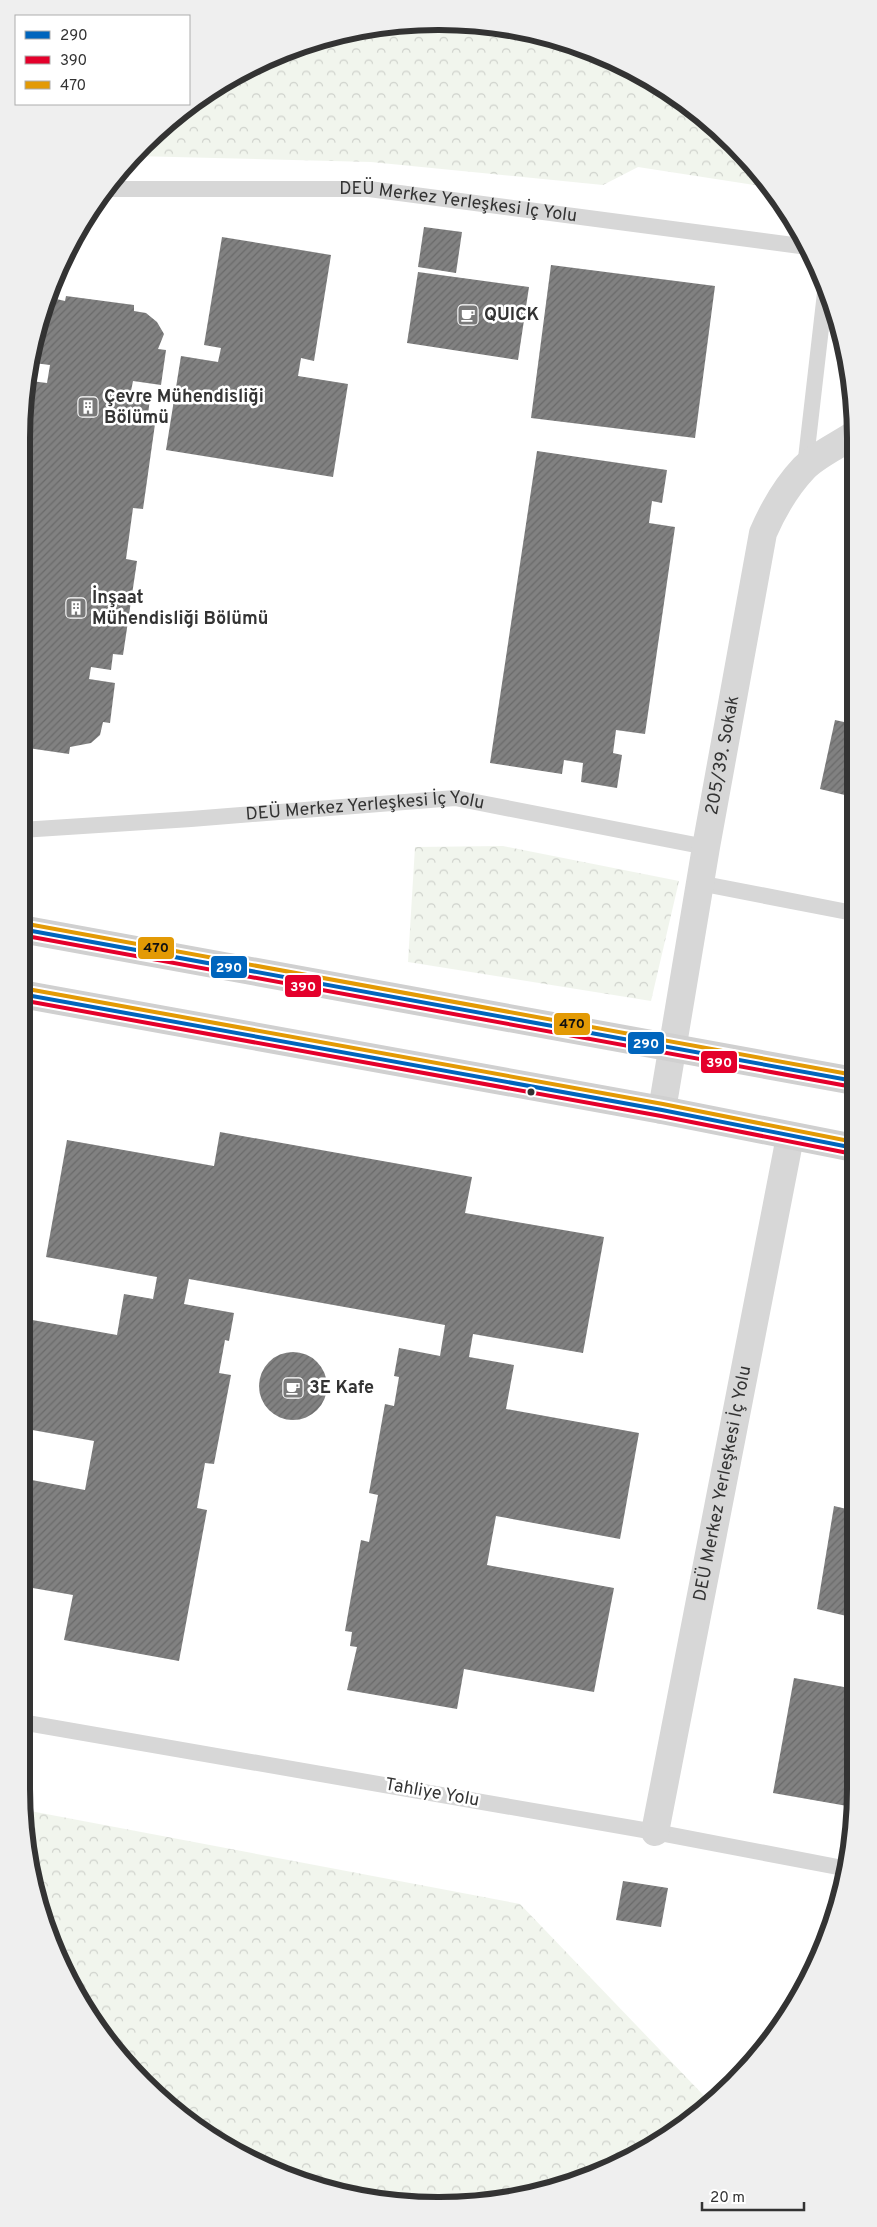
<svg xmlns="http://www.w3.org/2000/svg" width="877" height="2227" font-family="Overpass,sans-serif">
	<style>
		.forest { fill: url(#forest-crowns) }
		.building { fill: url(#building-hatch) }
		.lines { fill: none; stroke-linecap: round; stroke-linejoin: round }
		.service { stroke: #d7d7d7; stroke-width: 16 }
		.minor { stroke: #d7d7d7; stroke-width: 28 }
		.secondary { stroke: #d0d0d0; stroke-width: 28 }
		.bus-1-casing { stroke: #fff; stroke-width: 8 }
		.bus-2-casing { stroke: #fff; stroke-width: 8 }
		.bus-3-casing { stroke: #fff; stroke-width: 8 }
		.bus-1 { stroke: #0065bd; stroke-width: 4 }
		.bus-2 { stroke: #e4002b; stroke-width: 4 }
		.bus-3 { stroke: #e39a05; stroke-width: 4 }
		.bus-dot { fill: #333; stroke: #fff; stroke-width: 2 }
		.labels { text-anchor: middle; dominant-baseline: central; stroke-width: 5; stroke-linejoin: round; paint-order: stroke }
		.street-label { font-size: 18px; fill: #333; stroke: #fff }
		.poi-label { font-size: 18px; font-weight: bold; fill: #333; stroke: #fff; text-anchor: start }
		.rim { fill: none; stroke: #333; stroke-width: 6 }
		.line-badge { stroke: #fff; stroke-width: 2 }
		.badge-label { font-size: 14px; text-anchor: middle; font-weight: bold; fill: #fff }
		.pale-badge-label { font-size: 14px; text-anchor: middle; font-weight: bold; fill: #111 }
	</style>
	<defs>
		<pattern id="forest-crowns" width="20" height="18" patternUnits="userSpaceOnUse" patternTransform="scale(1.25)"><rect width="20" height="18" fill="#f1f5ed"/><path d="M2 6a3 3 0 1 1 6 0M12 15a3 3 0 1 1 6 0" fill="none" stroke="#cfd2cc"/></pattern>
		<pattern id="building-hatch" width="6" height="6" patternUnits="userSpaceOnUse" patternTransform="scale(1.25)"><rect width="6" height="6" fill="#818181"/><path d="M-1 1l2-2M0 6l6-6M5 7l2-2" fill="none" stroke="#6a6a6a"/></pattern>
	</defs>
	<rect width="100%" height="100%" fill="#fff"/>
	<path class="forest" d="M411 22 493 25 572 43 670 91 752 164 768 187 638 167 603 185 371 162 133 156 184 108 254 64 330 36Z
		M503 846 679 881 651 1001 408 962 415 847Z
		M25 1810 520 1904 708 2100 670 2136 598 2174 520 2198 384 2202 305 2184 230 2150 125 2063 77 1997 43 1923Z"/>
	<path class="building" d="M424 227 462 232 456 273 418 267Z
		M222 237 331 255 314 361 301 358 298 376 348 384 333 477 166 450 181 356 218 362 221 348 204 345Z
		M551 265 715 286 695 438 531 418Z
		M418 272 529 287 518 360 407 343Z
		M66 296 134 305V311L146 313 157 322 164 334 158 349 166 350 161 385 133 381 130 396 150 398 148 415 156 417 143 509 133 508 126 559 137 561 123 655 113 654 111 670 91 667 89 679 115 683 110 723 103 722 100 735 91 743 70 747 69 754 21 747V545H25L32 491 21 490V438L31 381 47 383 50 365 34 363 43 305 46 300 52 298 65 301Z
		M537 451 667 470 662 503 652 501 649 523 675 527 645 734 616 730 613 753 622 755 617 788 581 782 583 763 564 760 562 774 490 763Z
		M835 720 853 724V797L820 789Z
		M220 1132 472 1177 465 1213 604 1237 583 1353 473 1334 469 1357 514 1365 506 1409 639 1433 620 1539 496 1516 487 1565 614 1588 594 1692 464 1669 457 1709 347 1690 357 1647 350 1646 352 1632 345 1631 361 1540 369 1542 378 1495 369 1493 385 1404 394 1406 399 1377 394 1376 399 1348 440 1356 445 1325 189 1279 184 1304 234 1313 229 1341 225 1340 219 1373 231 1375 214 1464 205 1463 197 1508 207 1510 179 1661 64 1640 73 1595 21 1586V1478L85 1490 94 1441 21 1428V1318L117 1335 124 1294 153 1299 157 1277 46 1257 67 1140 214 1166Z
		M259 1386a34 34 0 1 1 68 0a34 34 0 1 1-68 0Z
		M834 1506 855 1511V1618L817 1609Z
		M794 1678 855 1689 856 1788 853 1807 773 1793Z
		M623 1881 668 1888 661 1927 616 1920Z"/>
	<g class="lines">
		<g class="service">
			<path id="s1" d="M107 189H369L808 247"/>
			<path d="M805 467 825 293"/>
			<path id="s2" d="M21 830 191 819 455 798 706 847"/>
			<path d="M699 883 853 913"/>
			<path d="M21 1722 655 1832 843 1868"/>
		</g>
		<g class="minor">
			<path id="s3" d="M662 1110 706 847 763 533C773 510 786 487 804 468 817 455 837 446 852 436"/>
			<path id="s4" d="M655 1832 790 1137"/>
		</g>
		<path class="secondary" d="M21 929 854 1081
			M21 994 662 1110 854 1148"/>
		<g class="bus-1-casing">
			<path id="bus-1" d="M21 929 854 1081
				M21 994 662 1110 854 1148"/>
		</g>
		<g class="bus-2-casing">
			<path id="bus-2" d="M21 935 853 1087
				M21 1000 661 1116 853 1154"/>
		</g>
		<g class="bus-3-casing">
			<path id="bus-3" d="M22 923 854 1075
				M22 988 663 1104 854 1142"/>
		</g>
		<use href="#bus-1" class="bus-1"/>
		<use href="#bus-2" class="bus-2"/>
		<use href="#bus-3" class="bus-3"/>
	</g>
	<defs>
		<g id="cafe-square" transform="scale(1.125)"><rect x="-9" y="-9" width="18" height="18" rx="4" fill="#7a7a7a" stroke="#fff"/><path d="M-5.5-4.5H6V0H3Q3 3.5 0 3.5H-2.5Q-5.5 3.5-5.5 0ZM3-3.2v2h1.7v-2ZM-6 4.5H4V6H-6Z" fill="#fff"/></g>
		<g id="building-square" transform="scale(1.125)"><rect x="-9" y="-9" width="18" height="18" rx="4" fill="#7a7a7a" stroke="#fff"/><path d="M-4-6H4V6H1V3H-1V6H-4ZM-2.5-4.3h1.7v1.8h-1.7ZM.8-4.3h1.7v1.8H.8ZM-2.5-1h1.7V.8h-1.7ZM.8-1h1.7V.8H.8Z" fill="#fff"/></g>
	</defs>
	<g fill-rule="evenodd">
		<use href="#cafe-square" x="468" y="315"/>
		<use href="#building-square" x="88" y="407"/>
		<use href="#building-square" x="76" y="608"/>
		<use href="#cafe-square" x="293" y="1388"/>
	</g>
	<circle class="bus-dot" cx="531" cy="1092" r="4.5"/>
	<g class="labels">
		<g class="street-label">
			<text stroke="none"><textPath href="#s1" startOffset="352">DEÜ Merkez Yerleşkesi İç Yolu</textPath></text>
			<text stroke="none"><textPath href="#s3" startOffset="360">205/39. Sokak</textPath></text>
			<text stroke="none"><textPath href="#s2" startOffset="345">DEÜ Merkez Yerleşkesi İç Yolu</textPath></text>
			<text stroke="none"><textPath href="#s4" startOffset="355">DEÜ Merkez Yerleşkesi İç Yolu</textPath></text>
			<text transform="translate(432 1793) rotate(10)">Tahliye Yolu</text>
		</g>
		<g class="poi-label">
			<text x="484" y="315">QUICK</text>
			<text x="104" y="397">Çevre Mühendisliği<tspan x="104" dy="21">Bölümü</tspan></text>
			<text x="92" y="598">İnşaat<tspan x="92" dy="21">Mühendisliği Bölümü</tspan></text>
			<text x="309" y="1388">3E Kafe</text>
		</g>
	</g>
	<path d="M0 0H877V2227H0ZM438 30H439A408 408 0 0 1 847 438V1789A408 408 0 0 1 439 2197H438A408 408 0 0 1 30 1789V438A408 408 0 0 1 438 30Z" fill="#efefef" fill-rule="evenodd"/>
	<path class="rim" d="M438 30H439A408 408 0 0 1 847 438V1789A408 408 0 0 1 439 2197H438A408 408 0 0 1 30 1789V438A408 408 0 0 1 438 30Z"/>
	<g class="line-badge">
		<rect x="137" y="936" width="38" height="24" rx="5" fill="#e39a05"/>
		<rect x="210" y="955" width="38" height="24" rx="5" fill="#0065bd"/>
		<rect x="284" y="974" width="38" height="24" rx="5" fill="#e4002b"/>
		<rect x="553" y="1012" width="38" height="24" rx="5" fill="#e39a05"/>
		<rect x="627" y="1031" width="38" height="24" rx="5" fill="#0065bd"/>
		<rect x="700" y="1050" width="38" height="24" rx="5" fill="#e4002b"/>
	</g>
	<g class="badge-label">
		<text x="229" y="972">290</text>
		<text x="303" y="991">390</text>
		<text x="646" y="1048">290</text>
		<text x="719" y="1067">390</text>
	</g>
	<g class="pale-badge-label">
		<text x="156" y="952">470</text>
		<text x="572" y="1028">470</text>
	</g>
	<rect x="15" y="15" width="175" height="90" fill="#ffffff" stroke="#adadad"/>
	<rect x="25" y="31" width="25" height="8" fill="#0065bd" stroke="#adadad"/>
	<text x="60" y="40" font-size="15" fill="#333333">290</text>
	<rect x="25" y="56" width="25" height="8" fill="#e4002b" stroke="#adadad"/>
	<text x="60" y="65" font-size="15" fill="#333333">390</text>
	<rect x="25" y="81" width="25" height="8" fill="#e39a05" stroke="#adadad"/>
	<text x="60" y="90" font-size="15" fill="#333333">470</text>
	<path d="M702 2202v8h102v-8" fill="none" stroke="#333333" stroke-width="2.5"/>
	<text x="710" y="2202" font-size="15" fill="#333333" stroke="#ffffff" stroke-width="4" paint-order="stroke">20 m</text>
</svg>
